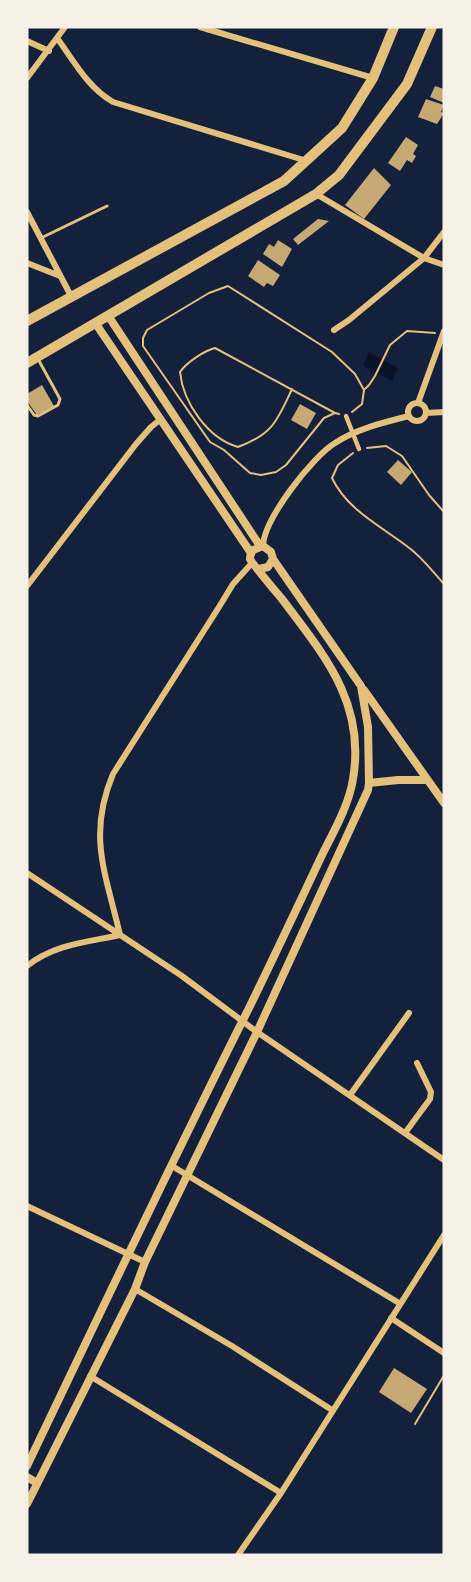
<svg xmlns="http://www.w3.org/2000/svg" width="471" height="1582" font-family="'Public Sans',sans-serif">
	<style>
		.water { fill: #0b132b }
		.building { fill: #c6a872 }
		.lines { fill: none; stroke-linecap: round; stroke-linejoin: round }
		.path { stroke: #e5c07b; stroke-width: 2 }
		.service { stroke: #e5c07b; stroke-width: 3 }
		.pedestrian { stroke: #e5c07b; stroke-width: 4.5 }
		.minor { stroke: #e5c07b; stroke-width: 6 }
		.tertiary { stroke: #e5c07b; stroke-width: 8 }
		.primary { stroke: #e5c07b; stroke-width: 10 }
	</style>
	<rect width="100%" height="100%" fill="#14213d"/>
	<path class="water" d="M369 352 398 368 392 381 363 366Z"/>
	<path class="building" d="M435 86 444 89V103L430 97Z
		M426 99 444 105 441 112 444 113 437 124 418 117Z
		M406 137 418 145 413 154 416 156 412 163 407 160 400 171 388 163Z
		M374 168 391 185 364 219 345 205Z
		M318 219 329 221 298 245 293 239Z
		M278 240 292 249 282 267 263 254 269 244 274 247Z
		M258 260 280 275 273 286 267 283 264 287 248 276Z
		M42 385 54 406 37 415 27 401V394Z
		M300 404 316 413 307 429 291 420Z
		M398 460 412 472 401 485 387 472Z
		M394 1368 427 1389 411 1413 379 1392Z"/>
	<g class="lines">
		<path class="path" d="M292 389C277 421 273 434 238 447 207 438 183 402 180 372 187 362 204 351 215 348L335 413
			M352 412 362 404 364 390 369 385 375 376 390 345 407 331 435 333
			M339 414 335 413 324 418 286 465 276 472 261 475 250 473 224 450 210 442 143 346V338L147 330 209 293 228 286 332 352 355 374 364 390
			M367 448 386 446 402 456 429 495 444 512
			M353 453 338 465 332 478C347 510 381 526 408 547 422 557 433 572 444 584
			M415 1424 443 1377"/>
		<path class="service" d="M41 238 107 206
			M27 405 34 415 38 416 58 405 60 399 38 359"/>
		<path class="pedestrian" d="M346 416 359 449"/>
		<path class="minor" d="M200 27 373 78
			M57 38C74 61 88 88 113 102L307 161
			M27 41 49 51
			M27 78 65 27
			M316 194 424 258 444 265
			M27 212 71 296
			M27 263 60 276
			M334 330 349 320 424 258 444 232
			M418 403 444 331
			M408 412a9 9 0 1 1 18 0a9 9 0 1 1-18 0Z
			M426 413 444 412
			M263 546C264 519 312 457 335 443 356 429 385 422 409 416
			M27 586 136 444 151 427 161 419
			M27 873 182 976 257 1032 444 1160
			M27 966C54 944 88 942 120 935 106 874 87 836 113 774L219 607 233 584 252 563
			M350 1095 409 1013
			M405 1133 430 1099 431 1092 417 1063
			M172 1166 399 1303
			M27 1206 145 1262
			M135 1289 232 1346 332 1410
			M391 1318 444 1353
			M90 1376 281 1493
			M238 1555 281 1493 444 1235"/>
		<path class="tertiary" d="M109 317 260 546
			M96 324 251 553
			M364 690 444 803
			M369 783 398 780H427
			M27 1466C100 1313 173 1159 249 1008 274 957 298 906 322 855 334 831 349 805 353 779 366 703 324 655 282 599 277 593 251 562 250 559 250 554 251 554 253 550L263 546 271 552 273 559 268 567 259 569
			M27 1477 37 1483
			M27 1504 135 1289 145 1262 257 1032 368 790 369 783 368 727 361 686 273 559"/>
		<path class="primary" d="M27 321 284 181 342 128 373 78 394 27
			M27 363 316 194 339 175 407 84 432 27"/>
	</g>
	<rect width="471" height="1582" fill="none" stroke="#f6f1e7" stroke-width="57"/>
</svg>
